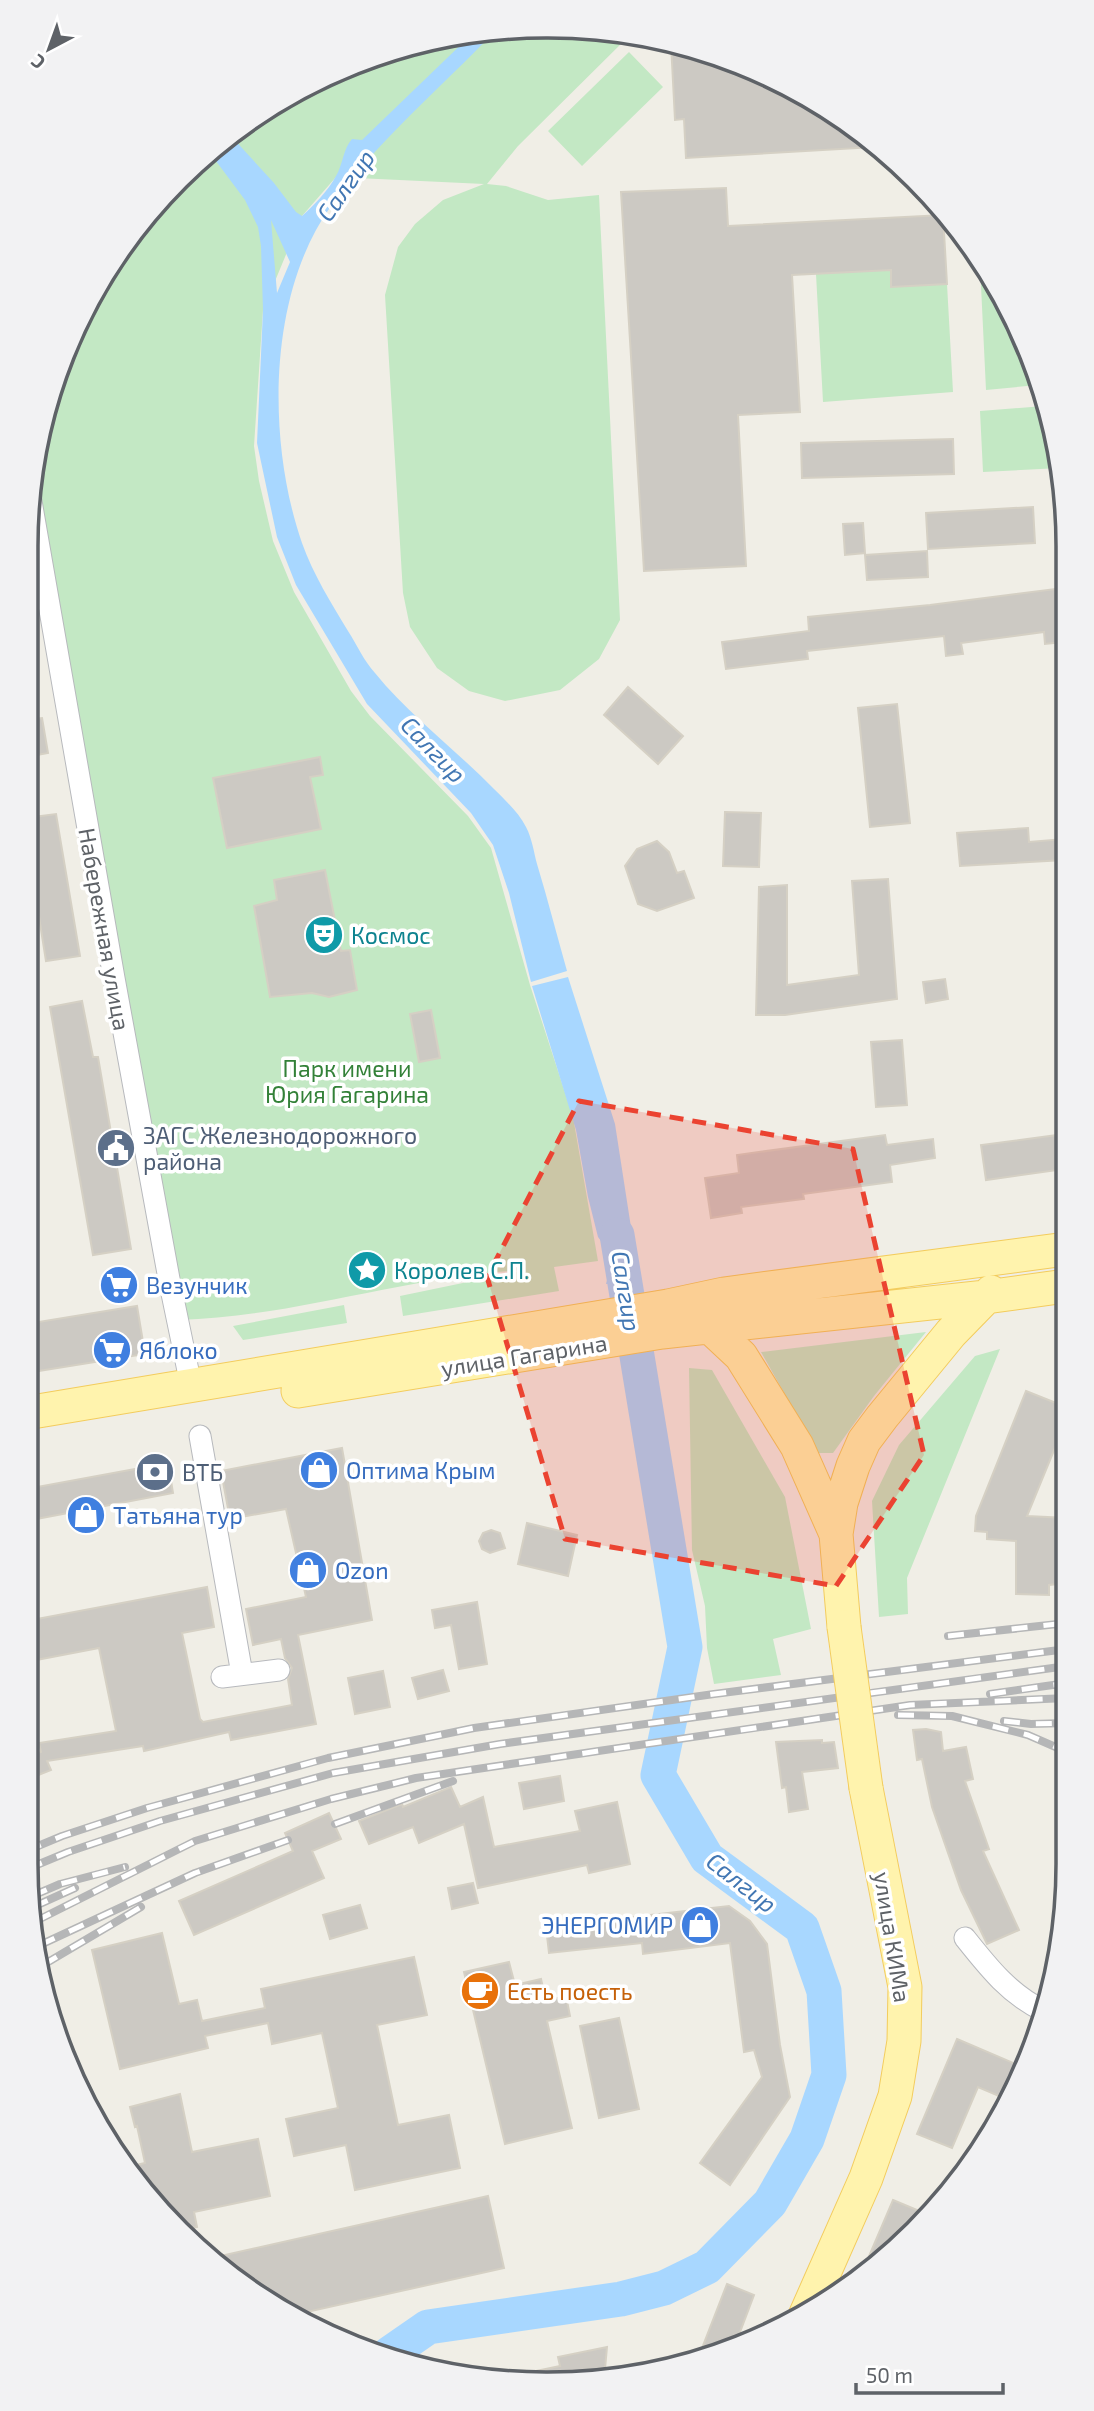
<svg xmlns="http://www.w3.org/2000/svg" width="1094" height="2411" font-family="'Exo 2',sans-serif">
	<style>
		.green { fill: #c3e8c4 }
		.water { fill: #a8d7ff; fill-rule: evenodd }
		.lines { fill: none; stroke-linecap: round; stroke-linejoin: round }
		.river { stroke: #a8d7ff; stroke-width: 35 }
		.building { fill: #ccc9c3; stroke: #d5d0c4; stroke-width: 2 }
		.street-casing { stroke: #b7b9bd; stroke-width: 23 }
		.primary-casing { stroke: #f3cc5d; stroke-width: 35 }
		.street { stroke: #fff; stroke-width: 21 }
		.primary { stroke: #fff3ad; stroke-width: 33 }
		.rail-casing { stroke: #b5b6b7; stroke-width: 8 }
		.rail { stroke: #fff; stroke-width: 5; stroke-dasharray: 16; stroke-linecap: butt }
		.primary-bridge-casing { stroke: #f3cc5d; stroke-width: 35; stroke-linecap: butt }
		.primary-bridge { stroke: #fff3ad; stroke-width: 33 }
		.marked { fill: #eb4331; fill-opacity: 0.2; stroke: #eb4331; stroke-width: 5; stroke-dasharray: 14 9; stroke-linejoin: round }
		.labels { text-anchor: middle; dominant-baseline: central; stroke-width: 7; stroke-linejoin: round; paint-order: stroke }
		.street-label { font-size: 23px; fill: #5e6267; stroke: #fff }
		.culture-label { font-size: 23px; fill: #0d838f; stroke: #fff; text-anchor: start }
		.park-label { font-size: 23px; fill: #338138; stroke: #fff }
		.service-label { font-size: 23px; fill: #4e5e75; stroke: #fff; text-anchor: start }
		.shop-label { font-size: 23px; fill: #366cbe; stroke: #fff; text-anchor: start }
		.food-label { font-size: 23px; fill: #c56008; stroke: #fff; text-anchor: start }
		.water-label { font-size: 24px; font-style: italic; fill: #4277b3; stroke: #fff }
		.rim { fill: none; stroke: #5e6267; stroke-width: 3.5 }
	</style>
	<rect width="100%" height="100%" fill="#f0eee6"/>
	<path class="green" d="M547 26 631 34 518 146 487 184 506 186 548 200 599 195 620 620 599 659 560 690 505 701 469 691 437 668 410 627 403 593 385 295 398 247 415 224 443 200 484 184 336 177 302 216 263 310 254 446 259 481 273 541 294 592 351 691 370 716 468 816 491 848 530 985 573 1117 598 1261 554 1267 559 1291 403 1316 400 1296 526 1270C409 1275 295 1317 179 1320L35 463 36 446 66 348 114 258 178 179 257 114 347 66 445 36Z
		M629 52 663 87 582 166 548 131Z
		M980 265 1028 347 1038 385 986 390Z
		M891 270 892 287 947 284 953 392 823 402 816 274Z
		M1044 406 1060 468 983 472 980 411Z
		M344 1305 347 1323 243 1340 233 1326Z
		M926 1332 874 1396 833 1453H818L761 1352Z
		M1000 1349 907 1578 908 1614 879 1617 872 1501 899 1445 975 1356Z
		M689 1368 712 1370 785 1497 811 1629 773 1639 781 1675 714 1684 707 1648 705 1606 692 1550Z"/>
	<path class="water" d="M494 32C440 89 377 141 331 206 267 295 267 442 302 543 313 574 331 603 348 631 357 645 364 661 375 673 410 716 455 749 494 789 505 800 519 813 526 827 532 838 534 853 537 864 548 900 557 936 567 971L531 982 509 893 493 845 471 813 367 704 296 585 277 537 257 443 263 310 261 246 258 227 245 200 210 153 231 136 274 183 296 212 302 216C314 205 328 191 336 176 343 164 343 149 352 139L362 140 472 34ZM271 220 290 262 277 293Z
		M568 977 615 1124 639 1279 606 1284 611 1265V1254L598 1237 588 1197 576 1130 532 986Z"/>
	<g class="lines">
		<path class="river" d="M389 2354 428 2327 621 2299 664 2288 707 2267 770 2203 807 2139 829 2075 824 1991 802 1928 707 1858 658 1775 685 1647 617 1235"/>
	</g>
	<path class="building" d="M671 43 746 66 864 134 877 147 686 158 684 119 675 120Z
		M726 188 728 226 943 215 947 284 891 287V270L792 275 800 412 738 415 746 566 644 571 621 192Z
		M953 439 954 474 802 478 801 443Z
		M1033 507 1035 543 928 549 926 513Z
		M863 523 865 553 845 555 843 524Z
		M927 551 928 577 867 580 865 555Z
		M1055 589 1063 642 1045 644 1044 632 961 643 963 654 946 656 944 636 807 651 808 659 726 669 722 642 809 631 808 617 930 605Z
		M628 687 683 736 658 764 604 715Z
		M897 704 910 823 870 827 858 708Z
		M42 718 48 753 26 757V720Z
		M320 757 323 775 310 777 321 829 227 848 213 778Z
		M725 812 761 813 759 867 723 866Z
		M56 814 80 956 46 961 26 835V818Z
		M1028 828 1029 842 1064 839V860L960 866 957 833Z
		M657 841 669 852 677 873 684 871 694 898 657 911 638 904 625 866 637 849Z
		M325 870 341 951 350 950 357 990 329 997 312 993 270 997 254 906 277 900 274 880Z
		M888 879 897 999 785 1015H756L759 887 787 885V985L859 975 852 881Z
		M945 979 948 999 926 1003 923 982Z
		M82 1001 93 1057H98L131 1249 93 1255 50 1007Z
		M431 1010 440 1058 419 1062 410 1014Z
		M902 1040 907 1105 876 1107 871 1042Z
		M1065 1134V1169L986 1180 981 1145Z
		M885 1135 887 1145 933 1139 935 1158 890 1165 892 1182 803 1194 804 1199 741 1207 742 1213 711 1218 705 1178 739 1173 737 1155Z
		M137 1306 145 1354 26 1373V1324Z
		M1026 1391 1066 1407V1421L1027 1516 1067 1518V1583L1049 1585V1595L1016 1594V1541L987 1539V1532L975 1531 976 1516Z
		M342 1448 372 1620 298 1635 316 1724 231 1740 229 1732 144 1751 143 1746 47 1761 51 1770 26 1780V1758L41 1752 39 1743 116 1731 99 1648 26 1662V1621L207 1587 214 1627 182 1633 200 1719 203 1722 292 1705 288 1679 292 1668 285 1658 281 1639 253 1645 246 1609 306 1597 286 1509 230 1519 221 1471Z
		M168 1463 173 1493 26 1521V1489Z
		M527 1523 577 1535 568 1576 518 1564Z
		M491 1530 500 1533 505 1548 490 1553 482 1549 479 1541 483 1533Z
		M477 1602 487 1664 459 1669 451 1625 435 1628 432 1610Z
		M443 1670 449 1691 418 1699 412 1678Z
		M383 1671 390 1707 355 1714 348 1678Z
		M926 1729 941 1732 943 1751 966 1747 973 1779 965 1781 989 1849 983 1851 1019 1930 987 1944 961 1890 932 1807 922 1759 917 1760 913 1730Z
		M822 1740V1743L834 1742 838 1768 802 1772 808 1809 789 1812 786 1787 782 1788 776 1742Z
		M560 1776 564 1801 524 1809 519 1783Z
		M451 1787 460 1807 483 1797 494 1847 580 1831 575 1811 617 1802 630 1864 589 1873 587 1865 478 1888 464 1824 419 1843 413 1827 369 1844 359 1821 402 1804 403 1807Z
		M329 1813 341 1839 312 1851 324 1878 194 1935 179 1901 293 1851 285 1833Z
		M473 1883 478 1903 452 1909 448 1888Z
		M360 1905 367 1928 330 1939 323 1915Z
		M729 1906 750 1921 767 1944 780 2045 790 2097 730 2185 700 2163 762 2077 754 2050 744 2052 730 1943 643 1954 642 1943 549 1953 546 1927Z
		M162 1933 179 2004 197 2000 202 2021 265 2008 261 1989 414 1957 427 2015 377 2025 398 2125 449 2115 460 2168 355 2190 346 2145 294 2156 286 2119 338 2108 322 2033 272 2044 268 2023 205 2036 208 2048 120 2069 92 1950Z
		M509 1962 515 1985 541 1979 546 2001 566 1996 570 2016 547 2021 572 2128 505 2144 464 1972Z
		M619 2018 639 2109 599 2118 580 2026Z
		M957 2039 1025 2068 1006 2099 978 2087 952 2148 917 2134Z
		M180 2094 192 2152 258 2139 270 2196 194 2212 197 2227 183 2230 155 2207 127 2167 145 2163 137 2126 135 2127 130 2107Z
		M488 2196 504 2268 289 2316 216 2257Z
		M893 2200 929 2215 864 2268Z
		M727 2284 754 2295 734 2348 714 2357 697 2361Z
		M607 2347 604 2380 532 2378 531 2372 560 2366 558 2357Z"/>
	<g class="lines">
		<g class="street-casing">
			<path id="street" d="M31 501 114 978 169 1279 191 1385
				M200 1436 242 1674
				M222 1677 279 1670
				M965 1938C988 1967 1010 1995 1044 2011"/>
		</g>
		<g class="primary-casing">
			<path id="primary" d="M697 1319 710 1327 741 1356 797 1446 836 1534
				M298 1391 662 1332 986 1297 1066 1286
				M26 1413 668 1306 724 1294 1066 1249
				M844 1627 836 1534 841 1503 853 1466 864 1441 882 1417 951 1333 991 1292
				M805 2316 866 2178 895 2096 904 2041 905 1987 866 1788"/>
		</g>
		<use href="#street" class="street"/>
		<use href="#primary" class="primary"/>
		<g class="rail-casing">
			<path id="rail" d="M948 1636 1067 1623
				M990 1694 1067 1683
				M898 1715 952 1716 1028 1735 1067 1752
				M1004 1721 1031 1724 1067 1723
				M335 1824 453 1781
				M26 1851 62 1836 147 1808 328 1758 474 1728 714 1694 1067 1649
				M27 1869 68 1852 160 1821 333 1773 500 1744 1067 1666
				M32 1896 60 1884 125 1867
				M33 1907 75 1888
				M36 1921 195 1841 331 1799 416 1778 910 1705 1067 1698
				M40 1945 195 1873 288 1840
				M43 1965 141 1907"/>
		</g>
		<use href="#rail" class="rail"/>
		<g class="primary-bridge-casing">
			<path id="primary-bridge" d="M844 1627 866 1788"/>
		</g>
		<use href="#primary-bridge" class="primary-bridge"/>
	</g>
	<path class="marked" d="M579 1101 853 1149 924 1455 836 1586 565 1539 487 1277Z"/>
	<defs>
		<g id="theatre-disc" transform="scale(2.0125)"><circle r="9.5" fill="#0f9aa8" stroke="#fff"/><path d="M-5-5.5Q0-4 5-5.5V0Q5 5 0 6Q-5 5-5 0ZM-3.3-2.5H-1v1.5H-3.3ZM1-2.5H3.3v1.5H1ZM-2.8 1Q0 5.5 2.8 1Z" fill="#fff"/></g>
		<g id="civic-disc" transform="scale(2.0125)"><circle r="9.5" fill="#5c6f8a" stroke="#fff"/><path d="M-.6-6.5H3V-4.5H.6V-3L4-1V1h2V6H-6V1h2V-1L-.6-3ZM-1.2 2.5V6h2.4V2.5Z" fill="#fff"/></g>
		<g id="sight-disc" transform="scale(2.0125)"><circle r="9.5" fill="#0f9aa8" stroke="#fff"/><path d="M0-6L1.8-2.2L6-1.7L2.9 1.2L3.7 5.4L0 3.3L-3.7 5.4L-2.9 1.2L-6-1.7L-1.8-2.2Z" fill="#fff"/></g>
		<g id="supermarket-disc" transform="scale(2.0125)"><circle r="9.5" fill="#3f7fe0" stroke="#fff"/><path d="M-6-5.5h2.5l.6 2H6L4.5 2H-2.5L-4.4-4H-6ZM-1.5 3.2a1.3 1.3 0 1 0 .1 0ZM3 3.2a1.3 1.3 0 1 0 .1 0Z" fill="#fff"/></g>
		<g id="shop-disc" transform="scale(2.0125)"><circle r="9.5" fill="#3f7fe0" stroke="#fff"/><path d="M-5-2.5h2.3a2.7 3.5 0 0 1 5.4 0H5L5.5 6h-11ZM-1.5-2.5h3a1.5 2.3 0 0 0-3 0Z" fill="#fff"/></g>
		<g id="bank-disc" transform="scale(2.0125)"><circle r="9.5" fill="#5c6f8a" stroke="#fff"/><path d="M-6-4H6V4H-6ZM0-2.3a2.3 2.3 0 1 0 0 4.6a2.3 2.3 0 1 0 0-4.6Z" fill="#fff"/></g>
		<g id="cafe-disc" transform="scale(2.0125)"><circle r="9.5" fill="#e8710a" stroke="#fff"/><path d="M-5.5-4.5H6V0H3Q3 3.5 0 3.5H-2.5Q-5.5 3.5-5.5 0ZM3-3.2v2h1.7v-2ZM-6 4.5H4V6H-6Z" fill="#fff"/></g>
	</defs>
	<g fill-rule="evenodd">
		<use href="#theatre-disc" x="324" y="935"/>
		<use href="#civic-disc" x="116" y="1148"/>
		<use href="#sight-disc" x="367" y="1270"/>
		<use href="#supermarket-disc" x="119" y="1285"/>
		<use href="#supermarket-disc" x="112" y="1350"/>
		<use href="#shop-disc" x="319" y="1470"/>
		<use href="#bank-disc" x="155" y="1472"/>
		<use href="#shop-disc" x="86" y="1515"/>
		<use href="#shop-disc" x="308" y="1570"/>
		<use href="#shop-disc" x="700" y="1925"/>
		<use href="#cafe-disc" x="480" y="1991"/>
	</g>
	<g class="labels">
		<g class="street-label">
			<text transform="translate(105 929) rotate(80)">Набережная улица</text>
			<text transform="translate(524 1355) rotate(-9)">улица Гагарина</text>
			<text transform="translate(893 1937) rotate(81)">улица КИМа</text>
		</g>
		<g class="culture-label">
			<text x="351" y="935">Космос</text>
			<text x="394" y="1270">Королев С.П.</text>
		</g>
		<g class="park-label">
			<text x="347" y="1068">Парк имени<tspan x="347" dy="26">Юрия Гагарина</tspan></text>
		</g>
		<g class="service-label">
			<text x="143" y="1135">ЗАГС Железнодорожного<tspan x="143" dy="26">района</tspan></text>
			<text x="182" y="1472">ВТБ</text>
		</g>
		<g class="shop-label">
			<text x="146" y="1285">Везунчик</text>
			<text x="139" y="1350">Яблоко</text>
			<text x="346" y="1470">Оптима Крым</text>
			<text x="113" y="1515">Татьяна тур</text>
			<text x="335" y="1570">Ozon</text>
			<text x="673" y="1925" text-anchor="end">ЭНЕРГОМИР</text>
		</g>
		<g class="food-label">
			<text x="507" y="1991">Есть поесть</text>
		</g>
		<g class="water-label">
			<text transform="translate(345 185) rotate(-55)">Салгир</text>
			<text transform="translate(434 749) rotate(46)">Салгир</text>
			<text transform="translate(627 1291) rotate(81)">Салгир</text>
			<text transform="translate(742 1882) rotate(38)">Салгир</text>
		</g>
	</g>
	<path d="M0 0H1094V2411H0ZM546 38H548A508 508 0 0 1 1056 546V1864A508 508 0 0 1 548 2372H546A508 508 0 0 1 38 1864V546A508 508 0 0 1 546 38Z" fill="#f2f2f3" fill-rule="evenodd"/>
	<path class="rim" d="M546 38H548A508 508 0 0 1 1056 546V1864A508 508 0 0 1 548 2372H546A508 508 0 0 1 38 1864V546A508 508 0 0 1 546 38Z"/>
	<g transform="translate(49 49) rotate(221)" stroke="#ffffff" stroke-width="5" paint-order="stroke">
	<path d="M0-5L12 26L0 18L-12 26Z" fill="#5e6267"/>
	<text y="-10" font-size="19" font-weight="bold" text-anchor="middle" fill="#5e6267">С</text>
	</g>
	<path d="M856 2383v10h147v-10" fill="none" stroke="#5e6267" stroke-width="3.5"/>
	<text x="866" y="2383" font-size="21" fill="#5e6267" stroke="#ffffff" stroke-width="5" paint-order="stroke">50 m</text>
</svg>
